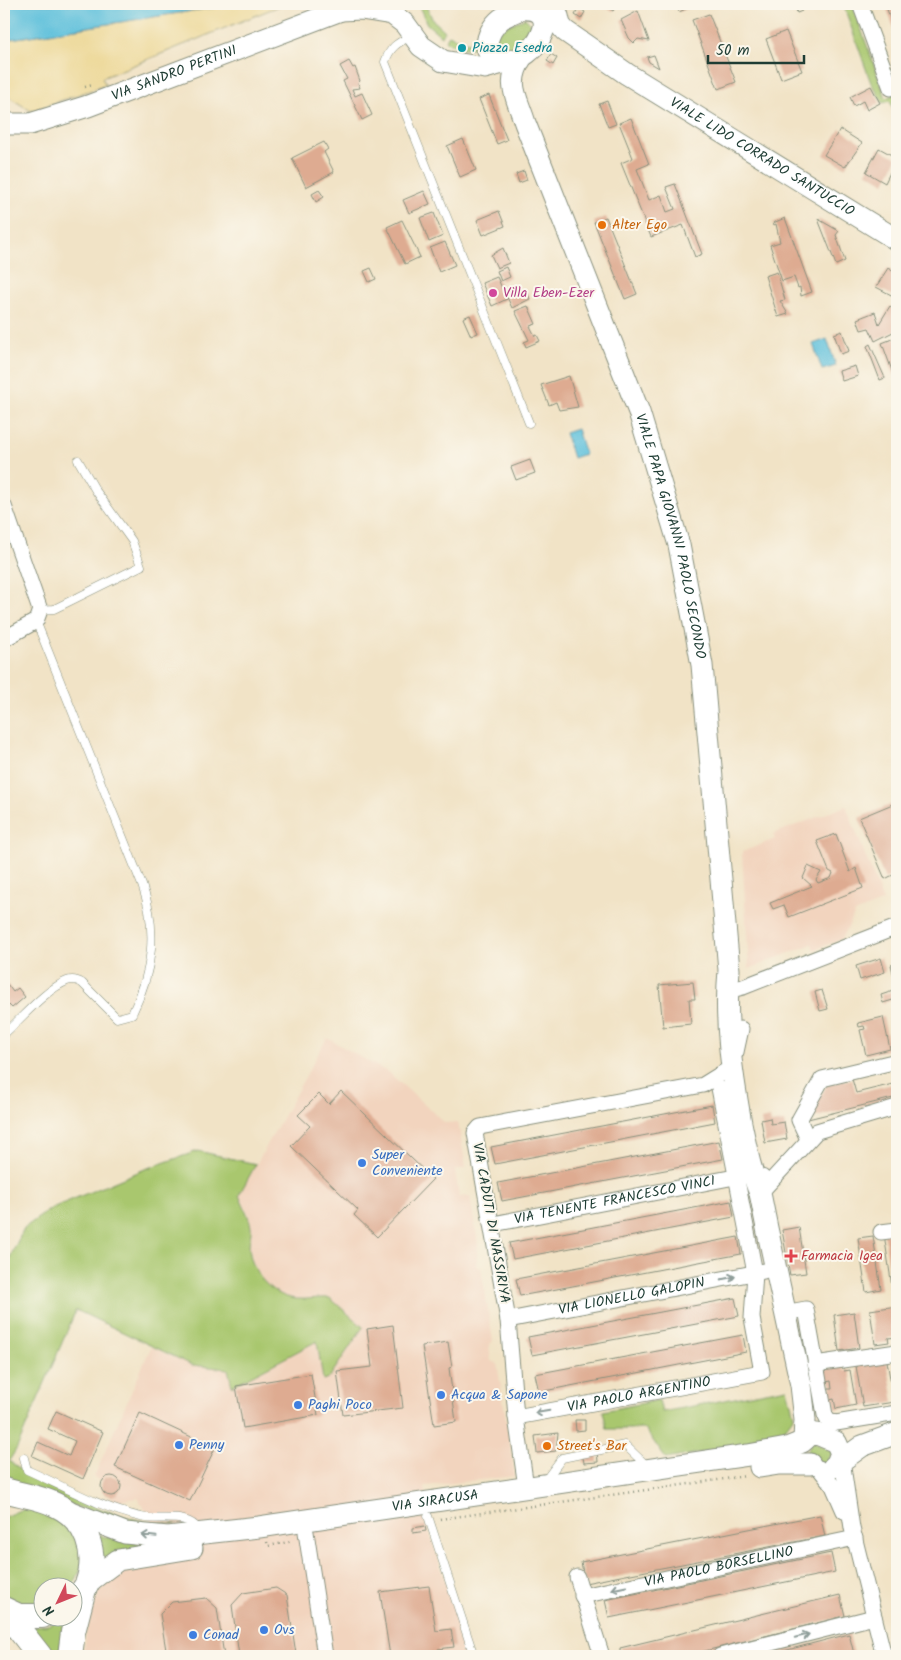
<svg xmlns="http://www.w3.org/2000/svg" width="901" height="1660" font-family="Kalam,sans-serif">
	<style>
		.built { fill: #f2d4be }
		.green { fill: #a9c76e; stroke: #648251 }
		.sand { fill: #eeda9e; stroke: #868c69 }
		.water { fill: #5dc0db; stroke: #3e7e88 }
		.building { fill: #deab91 }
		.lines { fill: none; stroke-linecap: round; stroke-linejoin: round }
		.lane-casing { stroke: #88907d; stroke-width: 9 }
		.street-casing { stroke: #88907d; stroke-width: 17 }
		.secondary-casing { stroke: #88907d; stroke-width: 23 }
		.primary-casing { stroke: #88907d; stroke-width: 26 }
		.path { stroke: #88907d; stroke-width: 2.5; stroke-dasharray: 1 4; stroke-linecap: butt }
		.lane { stroke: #fff; stroke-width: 8 }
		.street { stroke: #fff; stroke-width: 15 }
		.secondary { stroke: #fff; stroke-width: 21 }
		.primary { stroke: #fff; stroke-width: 24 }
		.oneway { stroke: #8f9e9a }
		.culture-dot { fill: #0f9aa8; stroke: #fbf7ec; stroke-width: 2 }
		.food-dot { fill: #e8710a; stroke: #fbf7ec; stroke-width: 2 }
		.hotel-dot { fill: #d1479c; stroke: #fbf7ec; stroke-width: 2 }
		.shop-dot { fill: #3f7fe0; stroke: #fbf7ec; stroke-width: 2 }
		.health-dot { fill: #e0444e; stroke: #fbf7ec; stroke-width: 2 }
		.labels { text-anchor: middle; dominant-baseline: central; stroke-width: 4; stroke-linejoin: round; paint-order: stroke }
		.culture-label { font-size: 14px; fill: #0d838f; stroke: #fbf7ec; text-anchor: start }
		.street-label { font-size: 14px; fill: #1f3d34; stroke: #fbf7ec }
		.food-label { font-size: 14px; fill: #c56008; stroke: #fbf7ec; text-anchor: start }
		.hotel-label { font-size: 14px; fill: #b23c85; stroke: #fbf7ec; text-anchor: start }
		.shop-label { font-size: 14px; fill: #366cbe; stroke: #fbf7ec; text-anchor: start }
		.health-label { font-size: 14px; fill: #be3a42; stroke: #fbf7ec; text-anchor: start }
	</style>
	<rect width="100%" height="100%" fill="#fbf7ec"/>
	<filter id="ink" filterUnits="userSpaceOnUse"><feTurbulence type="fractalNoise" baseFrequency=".02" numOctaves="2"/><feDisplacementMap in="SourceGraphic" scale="10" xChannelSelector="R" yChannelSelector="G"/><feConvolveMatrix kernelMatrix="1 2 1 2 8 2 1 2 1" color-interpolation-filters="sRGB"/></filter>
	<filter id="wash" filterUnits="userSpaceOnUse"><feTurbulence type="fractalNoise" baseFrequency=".0096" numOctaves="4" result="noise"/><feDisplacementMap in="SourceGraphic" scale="20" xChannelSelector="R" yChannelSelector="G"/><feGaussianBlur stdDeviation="1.12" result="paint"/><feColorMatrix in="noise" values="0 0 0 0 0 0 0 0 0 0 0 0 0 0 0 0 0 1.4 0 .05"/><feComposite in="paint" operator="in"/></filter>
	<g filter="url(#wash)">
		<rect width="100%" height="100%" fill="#f1e3c6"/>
		<path class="built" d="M846 806 883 901 855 913 842 939 814 950 812 944 749 969 742 852 775 839 773 834Z
			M327 1038 389 1073 445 1123 458 1122 466 1168 455 1170 459 1197 470 1196 478 1245 476 1266 481 1268 493 1341 489 1345 491 1361 497 1363 515 1476 425 1486 427 1525 469 1656H83L88 1621 99 1593 110 1580 122 1573 162 1567 149 1515 138 1498 115 1501 110 1498 121 1491 122 1485 119 1479 113 1475 107 1476 102 1481 94 1477 151 1347 192 1365 228 1369 232 1386 317 1340 323 1379 362 1327 330 1298 296 1299 277 1294 265 1285 253 1262 249 1245 252 1230 249 1214 239 1195Z"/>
		<path class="green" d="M418 4H425L433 20 445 31 441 36 427 24Z
			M843 4H852L886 98 897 93V120L890 101 883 103 871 83Z
			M525 18C542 32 524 43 513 52L499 50 494 35 498 29Z
			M449 35 463 42 478 44 473 48H461L445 41Z
			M198 1151 256 1164 239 1195C243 1206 249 1215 251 1227 252 1233 249 1239 249 1246 250 1271 270 1296 296 1299 307 1300 319 1297 330 1298L363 1327 329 1378 323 1380 317 1341 232 1386 228 1369 192 1365 76 1310 17 1448 9 1461C48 1488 96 1511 142 1521 153 1523 166 1523 177 1524L122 1522 4 1482V1270L24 1228 52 1208 145 1169Z
			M787 1388 794 1416 777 1439 666 1459 645 1429H607L603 1411 659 1400 662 1412Z
			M812 1441 833 1452 825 1464 809 1457 806 1452Z
			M37 1507 69 1521 85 1561 72 1588H42V1608H32L4 1598V1517L20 1510Z
			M100 1536 151 1546 105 1560 101 1556 96 1538Z
			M65 1618 59 1656H52L33 1630 35 1626 48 1625Z"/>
		<path class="sand" d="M225 4H284L102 78 106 85 31 111 4 94V40L218 7Z"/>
		<path class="water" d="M4 4H225L218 7 4 40Z
			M827 339 836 366 822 370 813 344Z
			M577 429 585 454 573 458 565 433Z"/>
		<g id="blocks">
			<path class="building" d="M603 4H618L613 11Z
				M676 4H687L688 8 679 12Z
				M794 4H799L802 11 797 13Z
				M885 4H897V36Z
				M579 8 585 12 581 19 575 15Z
				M638 11 649 41 638 39 634 43 629 38 621 20Z
				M709 14 736 82 718 89 692 20Z
				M786 31 802 71 781 79 766 39Z
				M551 54 557 58 553 65 547 61Z
				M654 55 659 68 649 62 647 57Z
				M349 61 353 68 355 67 360 81 358 83 360 88 352 89 355 96 362 93 372 115 362 120 343 81 347 79 340 66Z
				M871 86 880 103 867 110 863 101 854 106 850 97Z
				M489 95 507 140 497 144 479 99Z
				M607 101 616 124 608 127 599 104Z
				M631 118 649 164 637 169 649 200 661 195 667 212 675 209 666 187 675 184 702 254 695 257 683 225 651 237 621 163 633 158 619 123Z
				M840 129 862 143 845 167 824 155Z
				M463 139 476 170 460 177 447 146Z
				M324 142 328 149 324 152 334 172 306 187 292 158Z
				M879 148 897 158 885 183 866 172Z
				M524 171 527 180 519 183 516 174Z
				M319 190 324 197 316 202 312 194Z
				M424 191 430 204 409 213 403 200Z
				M499 211 505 226 483 235 477 220Z
				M434 213 443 236 429 242 420 218Z
				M606 217 637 294 625 299 594 222Z
				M785 218 812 292 801 296 800 287 798 288 794 277 782 281 770 245 780 242 776 224 774 225 773 223Z
				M818 219 839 231 836 235 845 261 836 265Z
				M402 220 420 257 405 264 387 227Z
				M445 242 455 265 439 272 430 248Z
				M503 248 509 263 497 268 491 255Z
				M506 267 510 277 501 281 497 271Z
				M371 268 376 279 369 282 364 271Z
				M888 268 897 274V298L876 287Z
				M777 272 785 300 780 301 788 314 778 317 765 276Z
				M497 277 507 299 492 306 482 283Z
				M527 292 530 299 512 308 507 297Z
				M528 306 536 324 530 326 535 336 537 335 540 341 526 347 524 342 529 340 515 311Z
				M890 306 897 311V330L875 341 869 328 861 330 857 319 875 312 879 324Z
				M470 315 478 333 471 336 463 318Z
				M842 331 849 351 841 354 834 334Z
				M897 337V374L894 376 882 343Z
				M870 344 885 378 880 380 867 346Z
				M855 366 858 376 842 381 839 371Z
				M569 376 578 407 559 410 556 402 549 405 541 385Z
				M530 460 535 473 516 480 511 467Z
				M895 803 897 809V873L885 879 859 818Z
				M836 834 850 872 856 868 863 888 789 917 784 905 773 909 770 903 812 886 803 878 808 866 821 872 816 880 818 883 831 878 833 873 829 871 817 841Z
				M881 958 885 972 860 980 856 966Z
				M895 964 897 968V988L891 965Z
				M693 982 695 999H689L691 1024 663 1027 659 985Z
				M7 984 13 992 18 988 25 997 12 1008 9 1005 4 1009V987Z
				M822 990 828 1009 820 1011 815 992Z
				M893 991 896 999 883 1003 881 995Z
				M883 1017 890 1049 866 1055 860 1030 865 1029 864 1026 859 1027 858 1023Z
				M852 1079 856 1093 897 1083V1097L808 1119 827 1085Z
				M341 1091 433 1179 377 1237 354 1215 358 1210 291 1146 310 1126 298 1115 319 1094 329 1104Z
				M712 1105 715 1122 495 1164 491 1147Z
				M770 1118 771 1124 784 1122 787 1139 765 1143 761 1120Z
				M719 1141 723 1159 502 1201 498 1183Z
				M731 1201 734 1217 513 1259 509 1243Z
				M799 1227 806 1273 790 1275 782 1230Z
				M897 1232V1286L892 1287 884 1234Z
				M873 1236 881 1289 866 1292 858 1238Z
				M738 1237 741 1254 520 1296 516 1279Z
				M735 1298 739 1316 532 1355 528 1337Z
				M897 1306V1337L888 1338 889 1342 875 1344 870 1310Z
				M854 1312 859 1348 839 1351 834 1315Z
				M393 1325 403 1408 343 1415 337 1371 372 1367 367 1329Z
				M743 1335 746 1352 539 1392 535 1374Z
				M448 1342 452 1367 449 1368 456 1422 434 1425 422 1346Z
				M887 1361 894 1402 863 1407 856 1366Z
				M843 1367 844 1371 850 1370 856 1405 836 1409 834 1399 830 1400 828 1389H832L831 1381 821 1383 819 1370Z
				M311 1374 318 1415 243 1428 236 1386Z
				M56 1411 103 1432 83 1479 32 1456 38 1442 69 1456 75 1441 48 1429Z
				M140 1413 215 1448 190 1501 115 1467Z
				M575 1420H585V1430L576 1431Z
				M558 1433 556 1451 537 1453 535 1436Z
				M597 1450 598 1462 584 1463 582 1451Z
				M101 1486a10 10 0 1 1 20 0a10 10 0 1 1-20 0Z
				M820 1515 825 1536 585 1583 581 1562Z
				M425 1526 426 1531 413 1533V1528Z
				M831 1553 835 1572 609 1618 605 1600Z
				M429 1586 436 1631 451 1629 454 1647 438 1649 439 1656H390L380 1592Z
				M276 1588 287 1595 296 1654 295 1656H239L232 1605 243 1593Z
				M840 1595 845 1616 685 1656H620V1648Z
				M206 1598 217 1608 224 1656H167L160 1614 172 1602Z
				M849 1634 854 1654 845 1656H764Z"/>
		</g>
	</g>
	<g filter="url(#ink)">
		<use href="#blocks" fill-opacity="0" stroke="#88907d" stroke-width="1"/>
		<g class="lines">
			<g class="lane-casing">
				<path id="lane" d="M411 36C397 43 390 47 385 62L529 423
					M40 610 54 609 141 566 132 541 96 491 78 460
					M4 1034C21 1019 46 989 67 981 72 979 77 980 82 983L117 1018 132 1014C153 971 158 930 142 885L36 621
					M24 1458 27 1470C65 1487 101 1508 141 1517 161 1522 187 1512 199 1530
					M545 1481 562 1458 625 1445 647 1466
					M428 1516 474 1656"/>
			</g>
			<g class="street-casing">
				<g id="street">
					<path d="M860 4 891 88 897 85"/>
					<path d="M4 506 40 610 36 621 4 639"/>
					<path d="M727 991 743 987 897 927"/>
					<path d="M736 1052 741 1029"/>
					<path d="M808 1139 799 1120 822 1079 897 1061"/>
					<path d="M760 1193 817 1131 897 1107"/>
					<path id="s1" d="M493 1224 745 1175"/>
					<path d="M881 1232 897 1230"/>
					<path d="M784 1313 806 1309 825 1415 828 1421 836 1423 897 1413"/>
					<path id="s2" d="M508 1320 764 1271"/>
					<path d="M815 1364 897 1352"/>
					<path id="s3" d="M516 1417 762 1372 752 1318 755 1273 719 1088"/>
					<path d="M841 1453 852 1528 884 1656"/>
					<path d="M819 1468 833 1486 844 1511"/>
					<path d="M526 1487 516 1417 508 1320 475 1133 480 1127 703 1085 732 1067"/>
					<path d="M306 1532 325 1656"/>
					<path d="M577 1577 602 1656"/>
					<path id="s4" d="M582 1596 855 1538"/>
					<path d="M720 1656 874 1617"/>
				</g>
			</g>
			<g class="secondary-casing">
				<g id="secondary">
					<path d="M522 9C566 6 536 63 505 61 479 59 485 32 501 19 507 15 514 12 522 9Z"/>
					<path d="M341 10 361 9 392 14 405 24 421 46 443 61 485 68 510 61"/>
					<path id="s5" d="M558 16 560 25 565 31 627 74 897 240"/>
					<path id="s6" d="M523 55C505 84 516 94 525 123L639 412 679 545 702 665 729 970C724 1021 732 1073 741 1123 746 1147 750 1170 760 1193"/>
					<path id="s7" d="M4 124H30L88 106 341 10 352 4"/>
					<path d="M761 1180 760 1193 767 1228 801 1385 805 1420 804 1440"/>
					<path d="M760 1467 779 1464H810"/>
					<path d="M833 1467 862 1446 897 1433"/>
					<path id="s8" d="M68 1511 125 1533 168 1537 259 1527 748 1455 787 1448 802 1442 810 1435 817 1434 836 1442 841 1453 836 1466"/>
					<path d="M87 1583 118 1560 192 1548"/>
				</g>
			</g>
			<g class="primary-casing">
				<path id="primary" d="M4 1490C21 1495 41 1497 56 1505 86 1519 99 1553 87 1584 84 1591 77 1597 72 1602
					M4 1609 19 1616H42
					M4 1610 40 1656
					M70 1656 73 1632 84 1589"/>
			</g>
			<path class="path" d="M85 87 93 85
				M440 1519 746 1476
				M267 1542 268 1546 293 1541"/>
			<use href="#lane" class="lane"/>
			<use href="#street" class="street"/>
			<use href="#secondary" class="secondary"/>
			<use href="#primary" class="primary"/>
		</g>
		<defs><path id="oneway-shaft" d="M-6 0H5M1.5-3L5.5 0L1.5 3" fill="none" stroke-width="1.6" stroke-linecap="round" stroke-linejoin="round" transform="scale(1.25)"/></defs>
		<g class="oneway">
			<use href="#oneway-shaft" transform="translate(728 1278) rotate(-11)"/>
			<use href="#oneway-shaft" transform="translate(542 1412) rotate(170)"/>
			<use href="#oneway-shaft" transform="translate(149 1536) rotate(-174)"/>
			<use href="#oneway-shaft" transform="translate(619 1588) rotate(168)"/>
			<use href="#oneway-shaft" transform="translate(802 1636) rotate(-14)"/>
		</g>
	</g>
	<circle class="culture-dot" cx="462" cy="48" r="5"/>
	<g class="food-dot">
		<circle cx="602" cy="225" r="5"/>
		<circle cx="547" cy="1446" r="5"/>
	</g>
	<circle class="hotel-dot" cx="493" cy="293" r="5"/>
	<g class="shop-dot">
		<circle cx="362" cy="1163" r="5"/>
		<circle cx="441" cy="1395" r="5"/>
		<circle cx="298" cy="1405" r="5"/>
		<circle cx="179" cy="1445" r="5"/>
		<circle cx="264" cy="1630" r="5"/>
		<circle cx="193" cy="1635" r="5"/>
	</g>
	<path class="health-dot" d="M788.5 1248.5h5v5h5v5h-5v5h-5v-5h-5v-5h5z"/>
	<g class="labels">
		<g class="culture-label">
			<text x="472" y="48">Piazza Esedra</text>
		</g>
		<g class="street-label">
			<text stroke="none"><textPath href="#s7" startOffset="179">VIA SANDRO PERTINI</textPath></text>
			<text stroke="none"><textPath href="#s5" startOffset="251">VIALE LIDO CORRADO SANTUCCIO</textPath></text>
			<text stroke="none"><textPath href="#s6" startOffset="511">VIALE PAPA GIOVANNI PAOLO SECONDO</textPath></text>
			<text stroke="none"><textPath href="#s1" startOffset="124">VIA TENENTE FRANCESCO VINCI</textPath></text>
			<text transform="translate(491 1223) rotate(80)">VIA CADUTI DI NASSIRIYA</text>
			<text stroke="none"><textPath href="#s2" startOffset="126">VIA LIONELLO GALOPIN</textPath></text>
			<text stroke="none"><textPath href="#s3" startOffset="125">VIA PAOLO ARGENTINO</textPath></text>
			<text stroke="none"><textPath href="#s8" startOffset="374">VIA SIRACUSA</textPath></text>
			<text stroke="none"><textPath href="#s4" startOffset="140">VIA PAOLO BORSELLINO</textPath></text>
		</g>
		<g class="food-label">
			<text x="612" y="225">Alter Ego</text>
			<text x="557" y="1446">Street's Bar</text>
		</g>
		<g class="hotel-label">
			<text x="503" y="293">Villa Eben-Ezer</text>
		</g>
		<g class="shop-label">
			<text x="372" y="1155">Super<tspan x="372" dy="16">Conveniente</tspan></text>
			<text x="451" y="1395">Acqua &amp; Sapone</text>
			<text x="308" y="1405">Paghi Poco</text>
			<text x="189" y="1445">Penny</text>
			<text x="274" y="1630">Ovs</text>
			<text x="203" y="1635">Conad</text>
		</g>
		<g class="health-label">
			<text x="801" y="1256">Farmacia Igea</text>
		</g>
	</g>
	<rect width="901" height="1660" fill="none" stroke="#fbf7ec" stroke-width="20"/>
	<g transform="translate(58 1602) rotate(227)"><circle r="24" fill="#fbf7ec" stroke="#a3ada2"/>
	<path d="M0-4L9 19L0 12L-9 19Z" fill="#d1495b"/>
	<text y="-8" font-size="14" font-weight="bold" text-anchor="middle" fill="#1f3d34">N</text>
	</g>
	<path d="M708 55v8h96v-8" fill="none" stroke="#1f3d34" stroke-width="2.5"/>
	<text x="716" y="55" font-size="15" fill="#1f3d34" stroke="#fbf7ec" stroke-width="4" paint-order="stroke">50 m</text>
</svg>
